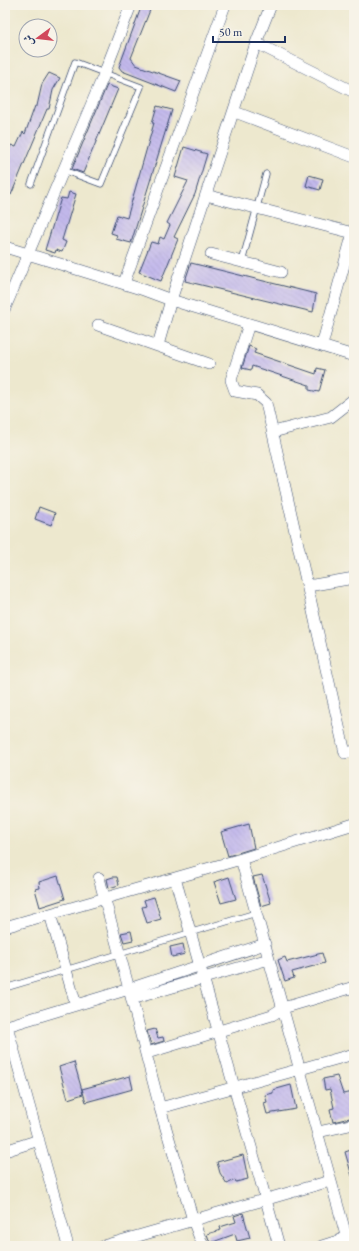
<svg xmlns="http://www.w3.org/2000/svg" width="359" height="1251" font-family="'EB Garamond',Amiri,serif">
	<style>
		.building { fill: url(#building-back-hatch) }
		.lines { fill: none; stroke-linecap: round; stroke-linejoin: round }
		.lane-casing { stroke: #3a4b6f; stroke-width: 7 }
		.street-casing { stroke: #3a4b6f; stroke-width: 12 }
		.lane { stroke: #fff; stroke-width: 5.5 }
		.street { stroke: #fff; stroke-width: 11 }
	</style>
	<defs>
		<pattern id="building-back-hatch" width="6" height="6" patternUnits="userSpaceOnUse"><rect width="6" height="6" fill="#c3b9ec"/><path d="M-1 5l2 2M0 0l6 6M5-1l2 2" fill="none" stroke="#a79fcd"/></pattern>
	</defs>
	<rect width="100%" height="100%" fill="#f7f3e8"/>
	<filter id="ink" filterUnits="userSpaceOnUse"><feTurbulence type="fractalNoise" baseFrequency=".025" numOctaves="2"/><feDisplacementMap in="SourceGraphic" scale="8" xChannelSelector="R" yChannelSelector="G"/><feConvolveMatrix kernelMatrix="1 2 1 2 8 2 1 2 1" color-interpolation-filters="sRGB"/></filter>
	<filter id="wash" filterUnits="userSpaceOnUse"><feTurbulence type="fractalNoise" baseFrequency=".012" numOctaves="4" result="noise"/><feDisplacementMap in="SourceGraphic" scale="16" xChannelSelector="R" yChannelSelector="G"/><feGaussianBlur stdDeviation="0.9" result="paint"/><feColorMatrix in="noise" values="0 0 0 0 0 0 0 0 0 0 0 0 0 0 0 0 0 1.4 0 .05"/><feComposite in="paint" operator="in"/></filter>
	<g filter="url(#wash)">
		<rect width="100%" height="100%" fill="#ede8ce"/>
		<g id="blocks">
			<path class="building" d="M142 5H152L131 58 136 65 181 81 176 92 122 71 119 67Z
				M49 73 60 78 53 90 49 109H47L11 195 5 192V169L9 159 6 157 11 145 16 147 23 132 25 134 35 106H37L42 84Z
				M107 85 118 89 83 173 72 169Z
				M157 106 172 110 131 243 116 239 117 235 111 233 117 215 127 218 154 123H152Z
				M184 147 207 154 195 194 174 237 178 239 161 281 139 272 151 242 158 244 160 237 164 239 170 225 167 223 188 181 175 177Z
				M309 175 323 179 320 190 306 186Z
				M69 192 76 194 62 240 66 242 62 252 56 250 55 253 45 250 61 198 67 199Z
				M191 263 316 294 313 312 185 281Z
				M249 346 256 349 254 353 316 374 317 368 325 370 319 392 309 390V385L252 366 251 370 242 368Z
				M39 507 55 513 51 525 35 519Z
				M249 824 254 848 228 856 221 832Z
				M262 875 271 903 261 906 253 877Z
				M58 876 65 899 40 907 35 889 40 888 39 882Z
				M113 877H117L119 885 109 888 107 879Z
				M229 877 236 899 221 903 214 882Z
				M154 897 161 919 147 923 142 907 146 906 144 900Z
				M131 931 133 940 124 942 121 933Z
				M183 944 185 954 172 957 170 947Z
				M322 953 325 963 292 972 294 978 285 981 278 960 285 957 287 962Z
				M155 1029 158 1038 163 1037 164 1041 151 1045 147 1031Z
				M74 1062 83 1094 68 1099 59 1067Z
				M130 1076 133 1089 86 1102 82 1089Z
				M337 1076 343 1094 354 1092V1117L333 1122 330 1109 334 1108 330 1089 325 1090 323 1079Z
				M291 1085 296 1109 267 1114 264 1103 267 1102 265 1095 273 1093V1090Z
				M354 1149V1176H352L345 1152Z
				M243 1155 248 1179 236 1182 235 1180 227 1184 220 1173 217 1162Z
				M243 1213 250 1238 237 1241 235 1234 210 1243 207 1234 221 1230 220 1227 236 1222 234 1216Z"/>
		</g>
	</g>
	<g filter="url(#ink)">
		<use href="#blocks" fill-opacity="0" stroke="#3a4b6f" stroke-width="1"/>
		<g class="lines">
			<g class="lane-casing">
				<path id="lane" d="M31 184 75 62 141 87 101 184 63 170
					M242 262 266 174
					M5 988 256 913"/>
			</g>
			<g class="street-casing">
				<path id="street" d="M256 43 354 92
					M235 112 354 157
					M206 195 353 233
					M5 247 144 290 171 300 256 43 271 5
					M211 254 281 272
					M124 283 225 5
					M5 308 103 77 131 5
					M249 324 231 380 235 391 257 395 266 403 345 753 354 751
					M98 325 209 364
					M158 345 171 300 354 356
					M322 345 354 229
					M273 432 331 417 354 399
					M308 586 354 578
					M241 859 349 1246
					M99 878 129 989 265 944
					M175 878 279 1246
					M50 914 76 1005
					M5 927 241 859 354 824
					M132 999 269 959
					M147 1053 272 1015 283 1008 354 987
					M160 1108 193 1220 203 1246
					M318 1132 354 1124
					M5 1151 39 1140
					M68 1246 7 1026 129 989 160 1108 354 1054
					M103 1246 330 1181
					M322 1246 347 1238"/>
			</g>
			<use href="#lane" class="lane"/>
			<use href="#street" class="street"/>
		</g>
	</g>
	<rect width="359" height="1251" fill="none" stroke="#f7f3e8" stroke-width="20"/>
	<g transform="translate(38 38) rotate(255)"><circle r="19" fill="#f7f3e8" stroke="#9fa5b1"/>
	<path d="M0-3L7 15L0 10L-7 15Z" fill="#d1495b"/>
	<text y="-6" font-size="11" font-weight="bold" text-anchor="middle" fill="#1b2f5e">ش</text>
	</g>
	<path d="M213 36v6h72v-6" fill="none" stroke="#1b2f5e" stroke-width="2"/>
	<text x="219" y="36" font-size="12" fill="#1b2f5e" stroke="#f7f3e8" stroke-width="3" paint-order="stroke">50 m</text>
</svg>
